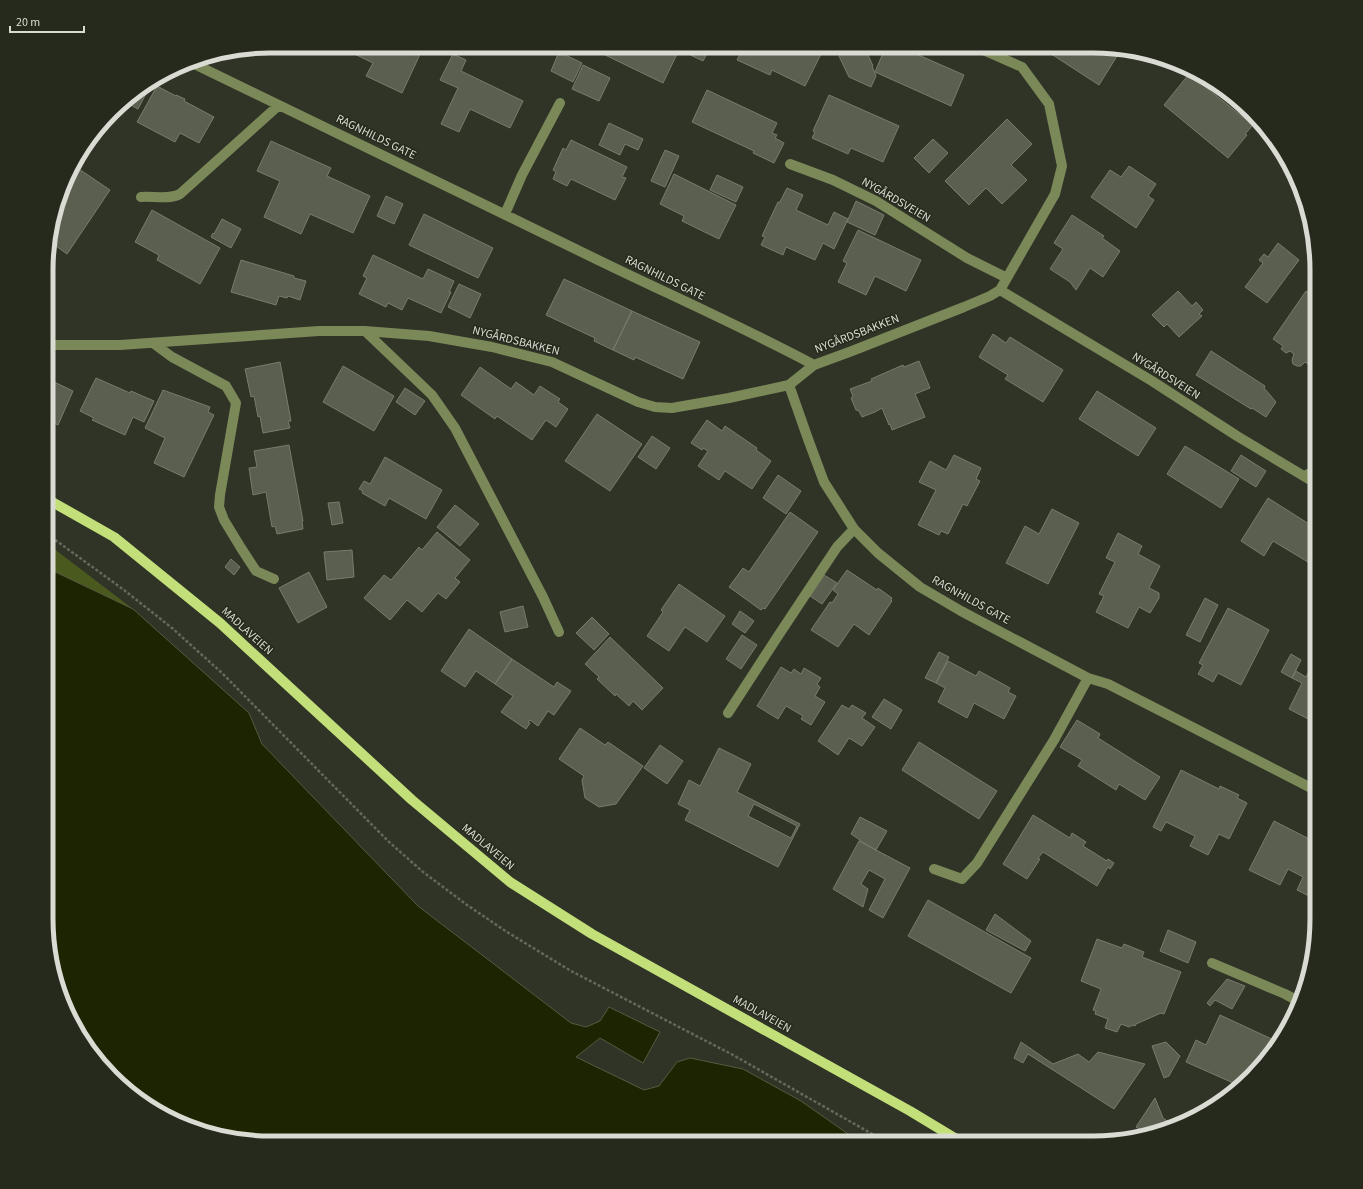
<svg xmlns="http://www.w3.org/2000/svg" width="1363" height="1189" font-family="'Source Sans 3',sans-serif">
	<style>
		.green { fill: #4a591d }
		.water { fill: #1c2401; stroke: #555b40 }
		.building { fill: #5a5f50; stroke: #777c6c; fill-rule: evenodd }
		.lines { fill: none; stroke-linecap: round; stroke-linejoin: round }
		.path { stroke: #65685d; stroke-width: 2.5; stroke-dasharray: 3 2; stroke-linecap: butt }
		.minor { stroke: #7b8959; stroke-width: 10 }
		.major { stroke: #c3df79; stroke-width: 10 }
		.labels { text-anchor: middle; dominant-baseline: central; stroke-width: 3; stroke-linejoin: round; paint-order: stroke }
		.street-label { font-size: 12px; fill: #dadcd4; stroke: #262a1d }
		.rim { fill: none; stroke: #dadcd4; stroke-width: 5 }
	</style>
	<rect width="100%" height="100%" fill="#303427"/>
	<path class="green" d="M47 544 53 548 133 609 47 568Z"/>
	<path class="water" d="M47 568 133 609 249 713 262 744 418 906 571 1023 586 1027 600 1021 609 1007 660 1032 643 1063 600 1038 576 1057 644 1090 659 1086 677 1062 690 1058 743 1069 801 1101 861 1143H270L184 1126 111 1077 69 1018 46 934Z"/>
	<path class="building" d="M338 46H419L423 48 402 93 366 76 373 63Z
		M605 46H677L680 48 663 83 601 53Z
		M677 46H711L703 61 680 50V48Z
		M744 46H805L821 54 805 86 772 70 770 75 737 60Z
		M859 46H864L873 66H872L876 76 871 87 849 77 839 56Z
		M886 46H898L964 75 951 106 875 72Z
		M1043 46H1103L1117 56 1099 85 1042 48Z
		M559 52 582 63 573 82 551 71Z
		M453 54 466 60 461 71 523 101 510 128 470 109 459 132 441 124 458 88 440 80Z
		M583 65 610 78 599 101 572 89Z
		M1189 74 1253 125 1245 134 1247 135 1228 158 1164 105Z
		M157 86 176 96V95L185 99 184 101 214 117 199 143 180 133 175 142 137 122Z
		M148 87 149 88 138 109 123 101Z
		M707 90 777 123 772 133 777 135 775 138 784 143 774 163 753 153 754 151 692 122Z
		M829 95 899 126 883 162 851 148 848 154 812 138 815 132 813 131Z
		M1007 119 1032 144 1011 165 1027 180 1002 204 986 188 969 205 945 181Z
		M609 123 643 139 638 150 625 144 620 155 599 145Z
		M933 139 948 153 929 173 914 158Z
		M571 140 627 167 622 177 626 178 615 200 571 179 567 186 553 179 556 172 553 170 563 148 566 150Z
		M271 141 331 168 327 176 370 196 353 233 310 214 301 234 264 217 280 181 257 171Z
		M665 150 679 156 665 187 651 181Z
		M73 165 110 190 67 254 48 240Z
		M1129 166 1156 184 1148 196 1154 200 1136 228 1091 197 1110 170 1121 177Z
		M674 174 736 205 719 239 682 221 684 216 660 204Z
		M717 175 743 187 736 202 710 190Z
		M787 188 803 195 796 210 828 225 834 212 848 219 834 249 823 243 815 260 786 247 783 255 761 245 765 237 762 236 778 202H780Z
		M386 196 403 204 394 224 377 216Z
		M856 201 884 215 875 235 847 222Z
		M152 210 220 248 200 284 157 260 159 255 135 242Z
		M424 214 493 248 478 278 409 245Z
		M1072 215 1104 236 1102 238 1120 251 1103 277 1090 268 1076 290 1070 282 1050 269 1063 249 1054 243Z
		M222 219 241 229 231 248 211 237 213 233 214 234Z
		M858 230 921 260 906 291 875 276 866 295 838 282 847 263 843 261Z
		M1278 243 1299 260 1267 303 1245 287 1263 263 1259 260 1264 254 1268 257Z
		M373 255 423 279 428 269 454 281 449 292H451L441 313 408 298 402 310 388 303 386 307 359 294 367 278 363 276Z
		M241 260 294 276V278L306 281 300 300 288 296 287 298 279 296 276 305 231 292Z
		M564 279 632 311 613 350 594 341 595 338 546 315Z
		M459 284 481 294 470 318 448 307Z
		M1178 291 1192 306 1196 302 1203 310 1199 314 1202 316 1179 337 1167 324 1164 327 1152 315Z
		M1306 291 1317 298V317L1314 321 1315 325 1317 327V355L1310 365 1305 362 1301 366H1297L1293 364 1292 360 1294 354 1290 351 1286 353 1281 349 1283 346 1273 339Z
		M632 311 700 342 683 379 635 357 634 360 613 350Z
		M993 334 1006 343 1010 337 1063 370 1043 402 1005 379 1008 375 979 357Z
		M1211 351 1265 386 1264 388 1276 402 1266 417 1252 408 1251 409 1196 375Z
		M919 361 930 388 915 394 925 417 892 430 890 424 889 425 882 408 875 412 862 417 859 411 856 410 851 398 853 396 850 389 872 381 871 379 903 365 904 367Z
		M280 362 291 421H288L290 428 263 433 260 416 258 417 254 396 251 397 245 369Z
		M343 366 394 396 374 431 323 402Z
		M480 367 511 389 516 382 534 395 540 386 560 399 558 402 568 409 556 427 546 420 532 440 497 416 495 419 461 395Z
		M96 378 130 393 131 391 154 401 144 422 133 417 125 435 92 420 94 418 80 411Z
		M48 379 73 391 58 425 48 420Z
		M405 388 425 401 415 415 396 402Z
		M163 390 210 407 208 412 214 415 184 477 154 463 165 438 145 428Z
		M1097 391 1156 428 1138 456 1079 419Z
		M597 414 642 444 610 491 565 461Z
		M707 420 722 431 725 426 757 448 756 450 771 461 752 489 725 471 719 480 698 466 708 451 703 448 702 450 691 443Z
		M652 436 670 448 656 469 638 457Z
		M289 445 303 521H302L303 529 277 534 275 526 272 527 266 492 253 495 249 468 257 467 254 451Z
		M1185 446 1239 479 1221 508 1167 474Z
		M954 455 981 468 976 479 980 481 967 506 963 504 948 534 941 531 939 535 918 525 936 490 919 482 930 461 946 470Z
		M1241 455 1266 471 1256 487 1231 471Z
		M385 457 442 490 426 519 389 498 385 506 362 493 363 491 359 489 364 481 370 484Z
		M778 475 801 491 786 514 763 498Z
		M1268 498 1317 529V559L1313 565 1273 541 1264 556 1241 541Z
		M339 502 343 523 332 525 328 503Z
		M455 505 479 524 460 546 437 527Z
		M1052 509 1079 523 1048 584 1006 563 1025 526 1039 534Z
		M790 512 818 532 765 609 763 608 761 610 729 587 743 568 749 572Z
		M437 532 470 560 455 578 460 582 446 599 438 593 422 612 407 600 390 620 364 598 384 575 391 580 419 547 422 550Z
		M1118 533 1142 546 1138 554 1160 566 1149 588 1159 593V598L1150 613 1139 607 1128 628 1096 612 1104 596 1099 594 1115 562 1106 558Z
		M352 550 354 577 327 580 324 552Z
		M231 559 240 567 234 575 225 567Z
		M847 570 877 590 878 588 892 598 891 600 892 601 869 635 854 624 838 647 811 630 830 602 832 603 838 594 833 590Z
		M309 572 327 607 298 623 279 588Z
		M824 575 837 583 822 604 810 596Z
		M679 584 725 616 707 642 685 627 669 651 647 636 663 612 661 610Z
		M1205 598 1218 605 1200 642 1186 635Z
		M523 606 528 627 505 632 500 612Z
		M1228 608 1269 630 1241 685 1218 673 1213 682 1198 674 1203 665 1199 663Z
		M740 611 754 621 745 633 732 624Z
		M592 617 609 634 594 650 576 633Z
		M469 629 512 659 495 684 476 671 465 687 441 671Z
		M742 635 757 645 741 669 726 659Z
		M610 637 663 688 642 710 633 701 629 706 616 694 615 696 597 679 599 677 585 664Z
		M939 652 949 657 936 683 925 678Z
		M1291 654 1301 660 1292 678 1281 672Z
		M512 659 554 687 557 682 571 691 554 715 548 711 538 726 530 720 528 722 530 723 526 729 501 712 513 696 495 684Z
		M948 661 976 676 979 671 1010 688 1008 692 1016 696 1004 719 974 703 967 718 938 702 945 688 936 683Z
		M1312 665 1317 668V716L1314 722 1289 709 1302 683 1292 678 1296 671 1306 677Z
		M781 667 791 673 794 669 801 674 804 668 821 678 817 684 820 687 815 696 825 702 811 725 801 719 803 716 786 706 778 719 757 706Z
		M884 699 902 710 891 729 872 717Z
		M842 705 849 709 852 705 866 713 862 718 875 727 862 746 849 738 838 755 818 741Z
		M1077 720 1100 734 1098 738 1160 777 1145 800 1119 784 1116 790 1078 766 1082 760 1060 747Z
		M580 728 605 745 608 742 643 766 616 804 599 807 585 798 582 780 584 776 559 759Z
		M919 742 997 791 979 819 902 770Z
		M660 745 683 761 667 784 644 768Z
		M719 748 751 764 737 792 800 824 778 867 685 820 690 810 678 804 689 780 700 786ZM754 804 797 826 791 838 748 816Z
		M1181 770 1219 789 1220 786 1239 795 1237 798 1247 803 1229 839 1219 834 1208 855 1190 846 1195 836 1166 822 1161 831 1153 827Z
		M1033 815 1070 838 1072 833 1086 842 1083 846 1107 861 1108 859 1114 863 1110 869 1108 867 1097 886 1043 852 1038 858 1040 859 1027 879 1003 864Z
		M860 817 887 831 876 850 860 841V840L851 834Z
		M1274 821 1317 843V852L1312 861 1317 863V884L1311 897 1297 890 1303 877 1288 869 1280 885 1249 870Z
		M859 841 910 868 883 918 869 910 885 879 869 870 861 884 868 889 863 907 833 889Z
		M928 900 1031 958 1011 993 908 936Z
		M995 914 1031 941 1025 951 986 930Z
		M1168 930 1196 942 1188 963 1160 951Z
		M1097 939 1122 948 1124 944 1144 952 1142 957 1181 972 1164 1014 1161 1013 1136 1024 1135 1026 1133 1025 1129 1027 1121 1024 1117 1032 1105 1028 1108 1019 1095 1014 1096 1011 1093 1010 1101 989 1081 981Z
		M1227 979 1245 986 1232 1009 1215 1000 1210 1006 1207 1003Z
		M1220 1015 1276 1041 1251 1078 1240 1086 1186 1062 1196 1040 1206 1045Z
		M1021 1042 1053 1064 1078 1054 1089 1062 1098 1052 1145 1064 1114 1109 1028 1054 1023 1063 1014 1058Z
		M1166 1042 1180 1056 1169 1076 1164 1078 1152 1046Z
		M1155 1098 1163 1118 1173 1125 1145 1133 1136 1127Z"/>
	<g class="lines">
		<path class="path" d="M47 534 124 590 172 628 222 673 388 841 423 872 467 905 507 932 571 971 733 1055 888 1143"/>
		<path class="minor" d="M190 62C326 127 462 194 598 260 670 295 743 327 814 365
			M790 164 833 180 876 201 967 258 1007 278
			M141 197C154 196 169 200 180 194L279 105
			M505 214 522 175 560 103
			M1000 290 1152 381 1237 436 1317 484
			M365 331 432 395 455 428 543 597 559 632
			M153 343 172 357 226 386 236 403 220 495 219 507 224 520 241 548 256 571 274 579
			M48 345H120L319 331H365L429 336 492 347 552 362 638 402 655 407 672 408 729 398 789 385 814 365 852 351 964 307 990 296 1000 290 1055 194 1062 166 1049 104 1022 67 974 46
			M789 385 808 439 824 482 854 529 878 553 920 587 961 611 1088 678 1108 684 1317 791
			M1304 476 1317 470
			M728 713 776 639 837 547 854 529
			M934 869 962 879 977 863 1054 740 1088 678
			M1212 963 1285 994 1300 1002"/>
		<path class="major" d="M47 499 114 537 220 623 412 800 510 882 592 934 910 1111 963 1143"/>
	</g>
	<g class="labels">
		<g class="street-label">
			<text transform="translate(376 137) rotate(26)">RAGNHILDS GATE</text>
			<text transform="translate(896 200) rotate(30)">NYGÅRDSVEIEN</text>
			<text transform="translate(665 278) rotate(26)">RAGNHILDS GATE</text>
			<text transform="translate(857 334) rotate(-21)">NYGÅRDSBAKKEN</text>
			<text transform="translate(516 341) rotate(14)">NYGÅRDSBAKKEN</text>
			<text transform="translate(1166 376) rotate(32)">NYGÅRDSVEIEN</text>
			<text transform="translate(971 600) rotate(29)">RAGNHILDS GATE</text>
			<text transform="translate(247 631) rotate(42)">MADLAVEIEN</text>
			<text transform="translate(488 847) rotate(40)">MADLAVEIEN</text>
			<text transform="translate(762 1014) rotate(29)">MADLAVEIEN</text>
		</g>
	</g>
	<path d="M0 0H1363V1189H0ZM270 53H1093A217 217 0 0 1 1310 270V919A217 217 0 0 1 1093 1136H270A217 217 0 0 1 53 919V270A217 217 0 0 1 270 53Z" fill="#262a1d" fill-rule="evenodd"/>
	<path class="rim" d="M270 53H1093A217 217 0 0 1 1310 270V919A217 217 0 0 1 1093 1136H270A217 217 0 0 1 53 919V270A217 217 0 0 1 270 53Z"/>
	<path d="M10 26v6h74v-6" fill="none" stroke="#dadcd4" stroke-width="2"/>
	<text x="16" y="26" font-size="12" fill="#dadcd4" stroke="#262a1d" stroke-width="3" paint-order="stroke">20 m</text>
</svg>
